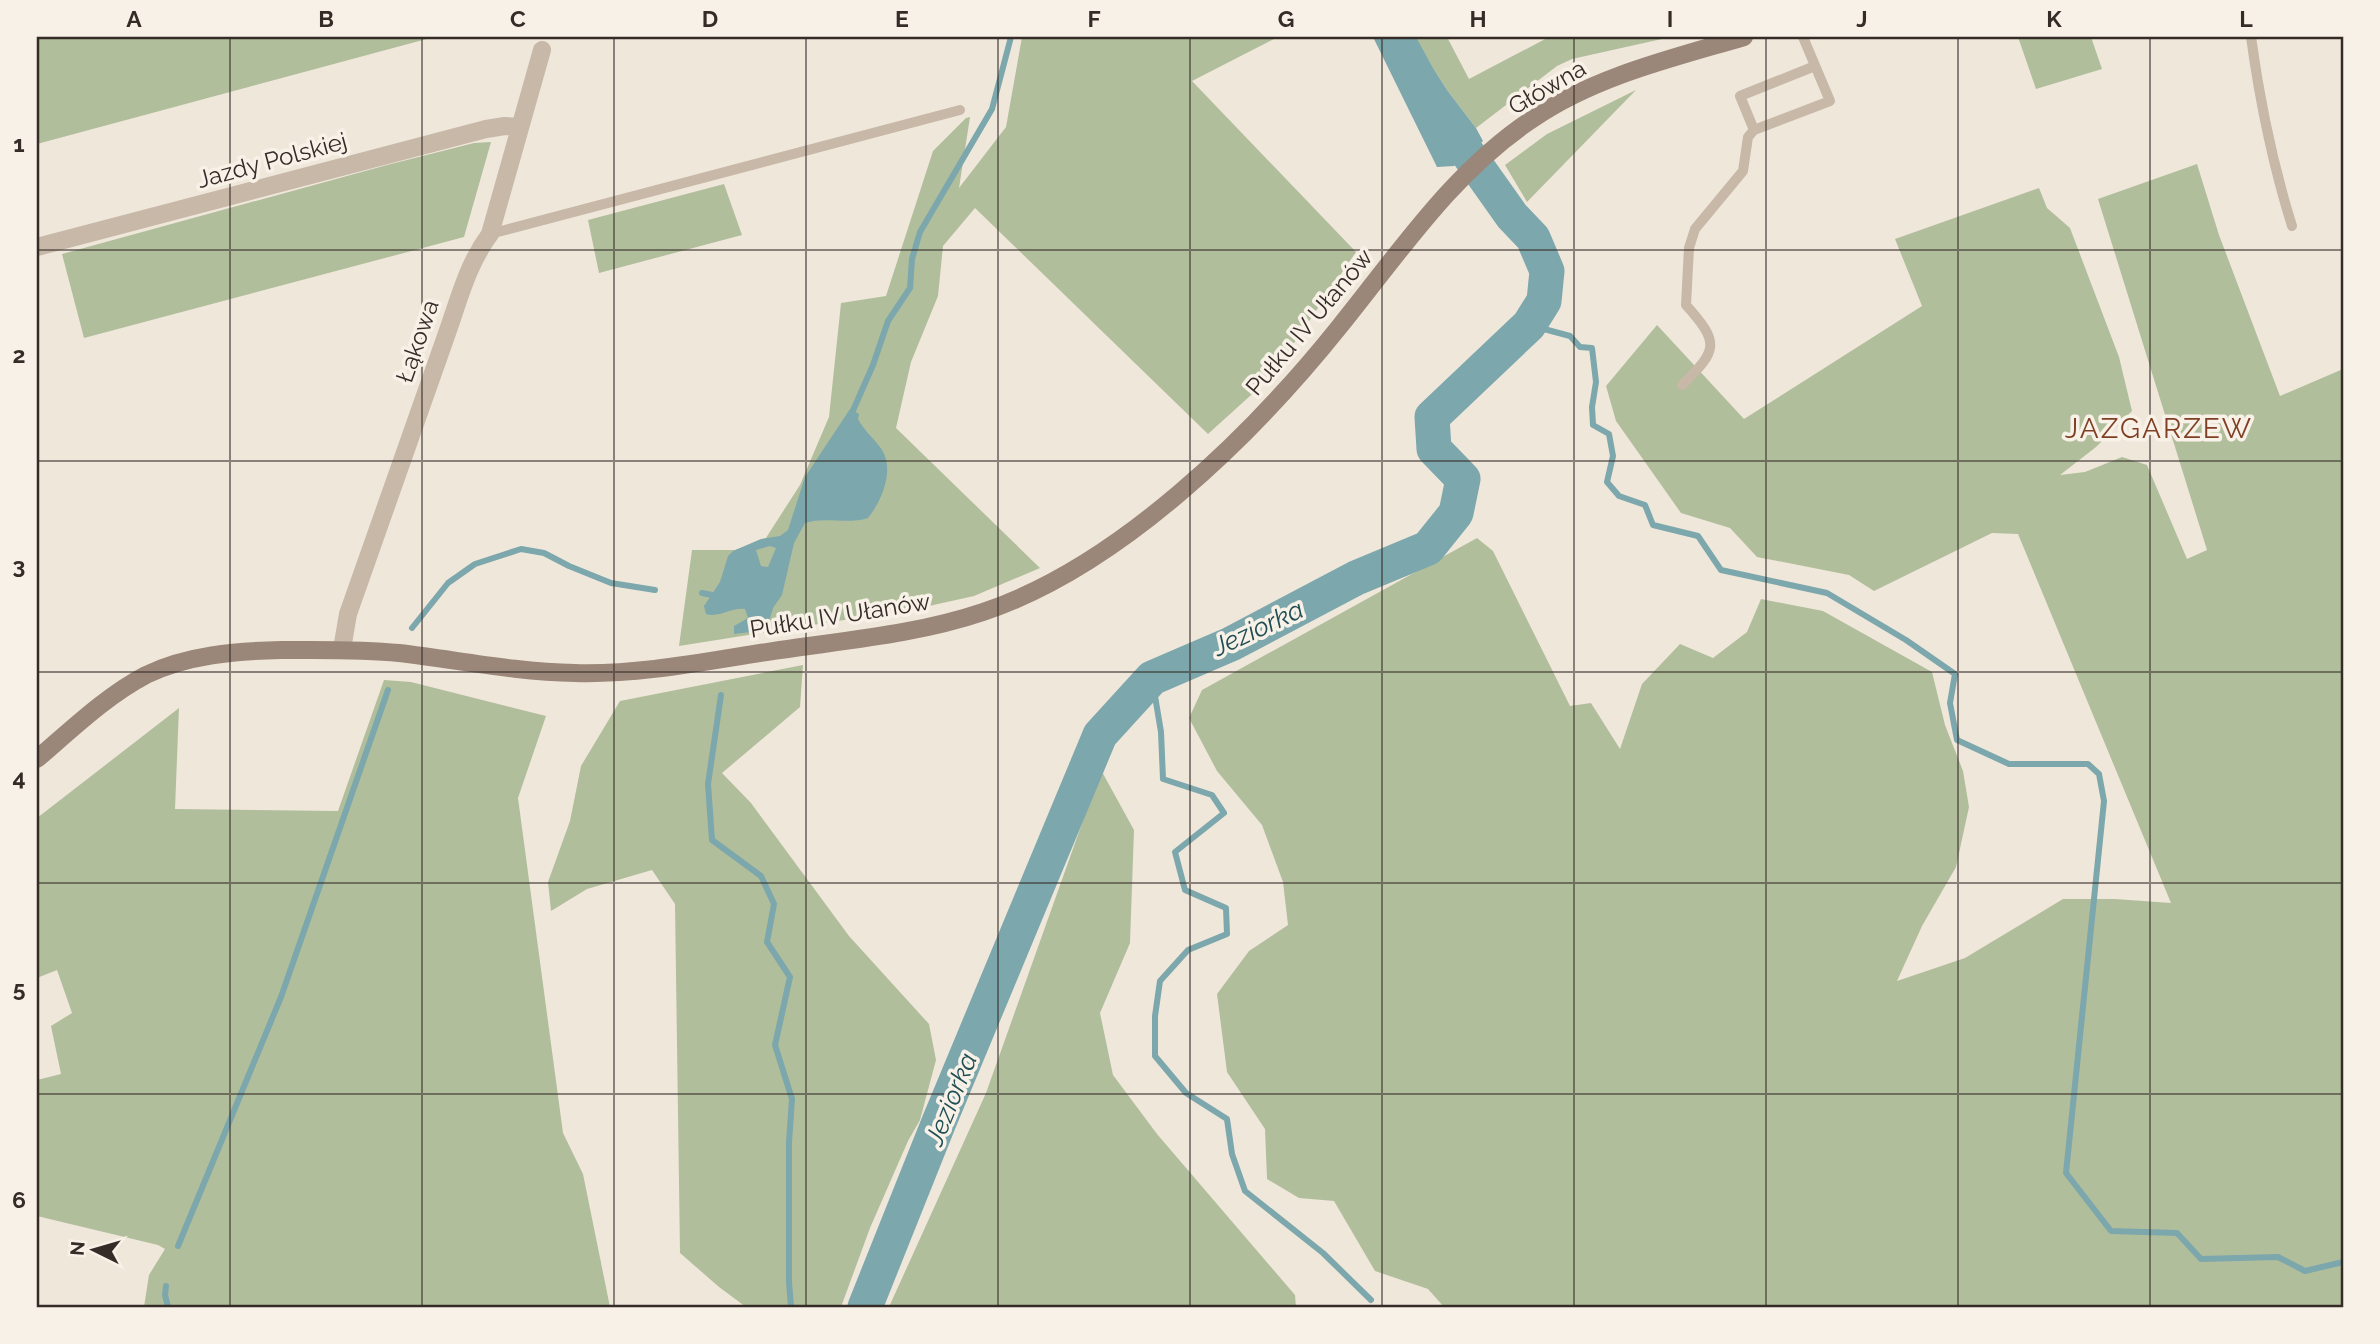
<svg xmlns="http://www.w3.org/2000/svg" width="2380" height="1344" font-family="Raleway,sans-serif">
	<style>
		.green { fill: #b1be9c }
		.water { fill: #7ca7ac; fill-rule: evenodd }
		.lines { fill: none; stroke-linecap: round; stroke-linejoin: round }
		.stream { stroke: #7ca7ac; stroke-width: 6 }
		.river { stroke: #7ca7ac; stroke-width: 35 }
		.lane { stroke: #c7b8a8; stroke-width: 10 }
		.street { stroke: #c7b8a8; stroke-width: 18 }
		.secondary { stroke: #9b8779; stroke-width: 18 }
		.grid { fill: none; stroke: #352c28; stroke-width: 2; stroke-opacity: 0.55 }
		.labels { text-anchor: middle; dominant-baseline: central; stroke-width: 7; stroke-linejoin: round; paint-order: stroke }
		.street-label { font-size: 24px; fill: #352c28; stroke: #f8f1e7 }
		.water-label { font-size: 26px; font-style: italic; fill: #204e54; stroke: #f8f1e7 }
		.quarter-label { font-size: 28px; letter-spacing: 2px; fill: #7f3f25; stroke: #f8f1e7 }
		.neatline { fill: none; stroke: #352c28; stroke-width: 2.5 }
		.grid-label { font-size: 23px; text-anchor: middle; font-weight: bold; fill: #352c28 }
	</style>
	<rect width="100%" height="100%" fill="#f0e7db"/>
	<path class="green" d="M40 37H434L37 144V38Z
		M1022 37H1278L1192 81 1356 252 1271 377 1208 434 975 208 943 246 938 296 911 362 896 428 1040 568 974 596 920 608 679 646 692 550H735L764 541 800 485 829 417 841 303 886 296 933 151 966 118 970 117 959 188 1006 127Z
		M1413 37H1447L1469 79 1549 37H1671L1572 59 1557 66 1476 128 1447 90Z
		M2018 37H2091L2102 69 2036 89Z
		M1636 90 1527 202 1505 165 1547 134Z
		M491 142 464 237 84 338 62 254 387 165 474 143Z
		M2197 164 2219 235 2280 396 2343 369V1307H1444L1428 1289 1375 1271 1334 1201 1299 1198 1267 1179 1265 1129 1227 1072 1217 994 1249 951 1288 925 1283 882 1262 825 1217 771 1189 718 1202 690 1477 538 1493 551 1570 706 1591 703 1620 749 1642 684 1680 644 1713 658 1747 632 1761 599 1823 611 1932 672 1945 725 1963 771 1969 807 1956 867 1922 926 1897 981 1965 958 2063 899H2115L2171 903 2018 534 1992 533 1874 591 1849 575 1757 557 1730 528 1681 513 1616 421 1606 386 1657 325 1744 419 1922 306 1895 239 2039 188 2047 208 2070 228 2119 357 2132 411 2096 447 2060 475 2085 472 2122 457 2147 465 2187 559 2207 550 2098 199Z
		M724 184 742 235 599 273 588 220Z
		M803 665 800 707 722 773 751 803 849 936 929 1024 936 1060 920 1120 908 1141 870 1228 841 1307H746L719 1287 680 1253 675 904 652 870 587 889 551 911 548 882 570 821 581 766 620 701Z
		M384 680 411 682 546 716 518 798 563 1133 583 1174 610 1307H144L149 1275 165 1249 158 1245 37 1216V1080L61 1074 51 1026 72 1013 57 970 37 978V818L179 708 175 809 338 811Z
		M1101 770 1134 830 1130 943 1100 1013 1113 1075 1157 1134 1295 1295 1296 1307H889L986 1093Z"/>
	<path class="water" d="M1373 37H1413L1447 90 1476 128 1483 141 1454 166 1437 167Z
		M850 409 859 414 858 419C864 431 875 439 882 450 895 471 881 502 868 518 846 525 826 516 805 523L794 543 782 595 773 608 768 625 751 632 734 634V626L748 618 745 609C731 607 720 618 706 614L704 606 720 582 728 556 733 551 761 539 780 536 788 530 805 477ZM770 546 776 548 768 567 761 566 756 550Z"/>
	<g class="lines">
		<path class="stream" d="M1529 325 1570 336 1580 347 1592 348 1596 382 1592 407 1593 425 1609 434 1613 456 1607 482 1619 496 1645 505 1653 525 1698 536 1721 570 1827 593 1906 640 1955 674 1950 703 1957 740 2009 764H2088L2099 774 2104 801 2066 1173 2111 1231 2177 1233 2201 1259 2278 1257 2305 1271 2343 1262
			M851 415 873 365 888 321 910 288 912 259 920 232 992 109 1011 37
			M702 593 717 596
			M412 628 448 583 475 564 521 549 544 553 569 566 611 583 655 590
			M1152 678 1161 732 1163 779 1212 795 1224 813 1175 852 1185 890 1226 908 1227 934 1188 950 1160 981 1155 1016V1056L1186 1093 1227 1119 1232 1154 1245 1191 1323 1253 1371 1300
			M721 695 708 784 712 840 761 876 774 904 767 942 790 977 775 1045 792 1099 789 1142V1282L791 1307
			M178 1246 281 997 388 690
			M166 1286 165 1295 168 1307"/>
		<path class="river" d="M865 1307 939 1122 1100 735 1152 678 1231 644 1356 578 1428 548 1456 513 1463 479 1434 449 1432 417 1529 325 1544 301 1547 271 1533 238 1512 216 1432 103 1396 37"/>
		<path class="lane" d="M2251 37C2260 103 2272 162 2292 226
			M1754 130 1740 96 1815 66
			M490 234 960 110
			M1682 385C1718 350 1720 343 1686 305L1689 248 1695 229 1743 171 1748 137 1754 130 1830 101 1803 37"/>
		<path class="street" d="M37 247 486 129 505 126 520 127
			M342 649 348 614C380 521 414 429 446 336 459 300 467 265 490 234L542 50"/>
		<path class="secondary" d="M37 759C71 730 106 696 146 675 187 655 236 651 281 650 320 650 360 649 399 653 458 660 516 672 575 673 643 675 712 660 780 650 848 640 918 634 983 612 1118 567 1252 436 1340 326 1399 253 1454 170 1534 118 1596 76 1673 58 1744 37"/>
	</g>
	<path class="grid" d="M230 37V1307M422 37V1307M614 37V1307M806 37V1307M998 37V1307M1190 37V1307M1382 37V1307M1574 37V1307M1766 37V1307M1958 37V1307M2150 37V1307M37 250H2343M37 461H2343M37 672H2343M37 883H2343M37 1094H2343"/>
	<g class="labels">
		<g class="street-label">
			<text transform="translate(1547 87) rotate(-30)">Główna</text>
			<text transform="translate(272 160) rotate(-15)">Jazdy Polskiej</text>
			<text transform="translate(1309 322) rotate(-50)">Pułku IV Ułanów</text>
			<text transform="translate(417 341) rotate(-71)">Łąkowa</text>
			<text transform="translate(840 615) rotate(-9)">Pułku IV Ułanów</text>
		</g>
		<g class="water-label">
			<text transform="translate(1258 628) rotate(-25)">Jeziorka</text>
			<text transform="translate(951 1099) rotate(-68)">Jeziorka</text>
		</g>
		<g class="quarter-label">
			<text x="2159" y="428">JAZGARZEW</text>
		</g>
	</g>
	<rect width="2380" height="1344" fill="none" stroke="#f8f1e7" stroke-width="77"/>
	<g transform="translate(94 1250) rotate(275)" stroke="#f8f1e7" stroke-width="5" paint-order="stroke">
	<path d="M0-5L12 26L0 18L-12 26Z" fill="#352c28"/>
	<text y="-10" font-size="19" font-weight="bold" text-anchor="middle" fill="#352c28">N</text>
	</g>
	<rect x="38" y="38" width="2304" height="1268" class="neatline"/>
	<g class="grid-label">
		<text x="134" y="27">A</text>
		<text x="326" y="27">B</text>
		<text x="518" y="27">C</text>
		<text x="710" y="27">D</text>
		<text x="902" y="27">E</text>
		<text x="1094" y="27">F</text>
		<text x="1286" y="27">G</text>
		<text x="1478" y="27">H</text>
		<text x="1670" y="27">I</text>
		<text x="1862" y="27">J</text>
		<text x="2054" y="27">K</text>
		<text x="2246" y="27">L</text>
		<text x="19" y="152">1</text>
		<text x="19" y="363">2</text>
		<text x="19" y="574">3</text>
		<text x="19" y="786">4</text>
		<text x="19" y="997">5</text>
		<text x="19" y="1208">6</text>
	</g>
</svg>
